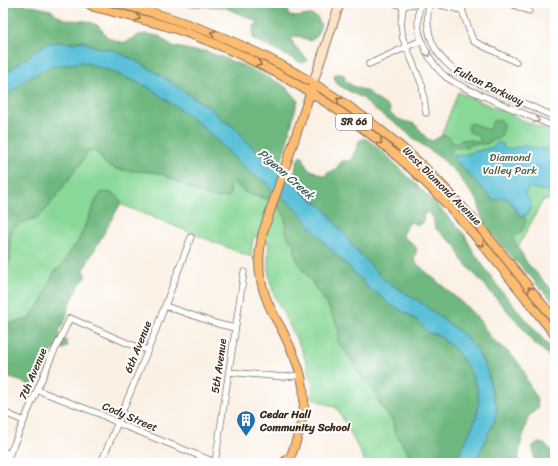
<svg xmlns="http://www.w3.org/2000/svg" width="558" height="466" font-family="Sriracha,sans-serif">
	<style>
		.green { fill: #88d898; stroke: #62815b }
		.forest { fill: #6eb880; stroke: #54714f }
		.water { fill: #5bc1d8; stroke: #4b767b }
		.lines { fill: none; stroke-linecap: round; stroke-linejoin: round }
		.minor-casing { stroke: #7e6f63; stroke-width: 7 }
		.secondary-casing { stroke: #7e6f63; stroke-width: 10 }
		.primary-casing { stroke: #7e6f63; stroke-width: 10 }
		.minor { stroke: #fff; stroke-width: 5.5 }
		.secondary { stroke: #ffe4c6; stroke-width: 8 }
		.primary { stroke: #febc70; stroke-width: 8 }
		.oneway { stroke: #936c43 }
		.oneway2 { stroke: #a79f9a }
		.labels { text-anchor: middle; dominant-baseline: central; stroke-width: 4; stroke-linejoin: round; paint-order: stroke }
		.shield { fill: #fff; stroke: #766a62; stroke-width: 1 }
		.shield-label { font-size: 10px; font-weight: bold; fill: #3b2a1e }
		.street-label { font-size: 11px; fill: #3b2a1e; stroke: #fff }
		.park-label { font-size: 11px; fill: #525e43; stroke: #fff }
		.poi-label { font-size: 11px; font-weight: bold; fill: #3b2a1e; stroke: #fff; text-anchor: start }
		.water-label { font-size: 12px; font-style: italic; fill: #465f5f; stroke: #fff }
	</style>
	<rect width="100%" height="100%" fill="#fff"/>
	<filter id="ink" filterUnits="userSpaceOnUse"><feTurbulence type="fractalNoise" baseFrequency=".025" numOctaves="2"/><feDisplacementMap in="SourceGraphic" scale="8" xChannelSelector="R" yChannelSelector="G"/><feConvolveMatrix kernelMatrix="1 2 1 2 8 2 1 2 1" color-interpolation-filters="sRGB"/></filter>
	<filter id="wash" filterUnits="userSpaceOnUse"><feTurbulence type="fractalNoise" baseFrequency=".012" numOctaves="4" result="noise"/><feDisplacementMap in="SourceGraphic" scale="16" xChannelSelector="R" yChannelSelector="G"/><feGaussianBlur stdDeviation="0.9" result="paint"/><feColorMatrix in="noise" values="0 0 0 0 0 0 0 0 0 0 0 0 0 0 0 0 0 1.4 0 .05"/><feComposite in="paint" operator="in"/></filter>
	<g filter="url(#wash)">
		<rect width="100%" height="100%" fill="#faf0e3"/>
		<path class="green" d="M458 92 555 134V201L543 200 516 251 495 211 437 147Z
			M91 150C93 151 95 152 97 153 102 157 103 163 109 166 124 174 146 169 161 174 183 182 205 204 230 196L231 185 234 183 246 193 252 195 268 199 278 206 285 217 286 232 288 238 294 244 296 259 330 309 338 328 339 334 338 341 347 353 361 376 366 381 376 394 382 408 393 421 394 431 412 459V463H366L337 408 313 399C312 365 298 342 283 313 279 305 274 296 272 288 267 273 267 257 269 242L254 236 252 245 251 257 120 204 121 203 101 193 96 201 78 242 72 249 63 264 54 272 43 300 29 319 3 325V271L10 261 11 246 10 240 11 233 14 228 20 223 39 217 83 160 87 152Z"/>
		<path class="forest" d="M3 3H18L46 9 51 10 60 17 68 20 87 21 99 26 106 36 116 41 125 43 139 35 147 34 159 36 168 43 175 47 196 51H206L242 65 282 84 290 91 298 100 281 163 278 166 274 165 244 140 240 133 231 125 223 121 210 107 200 102 165 78 138 62 113 50 99 48 81 41 73 43 60 42 47 43 3 75Z
			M179 3H251L260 6 269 3H289L288 15 295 17 310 15 317 17 321 25 316 37 310 41 298 36 291 38 294 45 308 60 302 63 253 39V27L258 22 224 7 189 6Z
			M82 62 111 71 148 87 182 111 203 127 249 172 267 182 269 187 300 212 308 224 327 246 351 269 354 274 362 279 366 286 383 298 389 304 408 314 418 321 430 333 436 334 454 348 468 367 477 387 479 406 476 418 456 463H412V459L394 431 393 421 382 408 376 394 366 381 361 376 347 353 337 341 339 334 338 328 330 309 296 259 294 244 288 238 286 232 285 217 278 206 268 199 252 195 246 193 234 183 231 185 230 196C205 204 183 182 161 174 146 169 124 174 109 166 103 163 101 157 97 153 95 152 93 151 91 150L87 152 83 160 45 211C43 213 41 216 38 217 31 221 22 221 15 227 6 236 13 249 10 260 9 264 5 268 3 271V98C16 87 31 74 47 68 58 64 71 63 82 62Z
			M335 74H342L345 76V81L353 86 370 93 375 98 384 104 390 109V113C395 118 400 120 407 122 409 122 412 123 414 124 422 129 423 139 433 141 438 137 444 133 450 138 452 141 450 142 454 143 457 144 460 141 463 140 469 139 473 140 478 142L481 140 477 135 469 132 468 125 472 123 488 130 493 121 500 120 503 122C504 127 503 136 498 139 497 139 492 140 491 140L489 143 485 144H474L460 148H453L451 151 453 157 493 200C498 200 502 196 506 197 511 201 516 211 520 216H524L526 220 521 233 514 236V240L527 263 555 293V303L539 287 532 278 514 260 489 230 481 215 478 201 464 184 458 175 442 159 413 138 397 124 387 118 370 106 363 98 356 95 337 84 334 77Z
			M364 138 368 140 384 153 435 203 464 234 473 251 499 288 555 353V363L545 352 535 344 522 327 461 259 457 247 436 229 434 224V219L429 212 424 214 423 223 418 225 411 222C406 227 404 230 403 237L412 243 417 249 414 259 416 263 469 309 480 321 491 338 514 357 524 371 527 381 536 396 538 407 535 411 528 417 520 447 518 463H475L489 432 494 422 496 414 497 406 493 396 487 371 480 355 477 350 461 333 420 302 384 280 352 245 313 199 305 195 293 182 297 161 301 155 304 159 307 168 324 176 327 173 335 170 340 163 343 161H348L352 159 359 141Z
			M105 192C112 193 120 195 121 203L88 261 84 270 86 277 79 285 68 308 66 319 59 331V335L65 339 68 346 63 349C47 345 46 367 41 376 39 380 36 384 34 387L23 382 3 376V325L29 319 43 300 54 272 63 264 72 249 78 242 96 201 101 193Z
			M538 443 544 444 551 450 554 451 555 446V463H534C533 460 534 459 534 456 534 452 532 449 533 446Z"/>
		<path class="water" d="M81 41 99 48 113 50 138 62 165 78 200 102 210 107 223 121 231 125 240 133 244 140 259 153 274 165 278 166 305 195 323 207 352 245 384 280 420 302 432 311 461 333 477 350 487 371 493 396 497 406 496 414 494 422 489 432 475 463H456L476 418 479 405 477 387 468 367 454 348 436 334H430L418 321 408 314 389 304 383 298 366 286 362 279 354 274 351 269 327 246 308 224 300 212 269 187 267 182 249 172 203 127 182 111 148 87 111 71 82 62 55 66 47 68 29 78 3 98V75L47 43 60 42 73 43Z
			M497 143H502L504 146 503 147V148C510 150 515 147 522 146 529 145 536 149 544 149 547 149 550 147 553 146L555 147V192L530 188 526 190C523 200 537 200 527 215L520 216C516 211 511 201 506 197 502 196 498 200 493 200L453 157H455L456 154 459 156 479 151 493 147Z"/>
	</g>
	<g filter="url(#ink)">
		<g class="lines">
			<g class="minor-casing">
				<path id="minor" d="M393 3 402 6 418 3
					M420 3C419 10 418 18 418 25 420 44 432 65 446 77 452 81 459 85 465 88L555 127
					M429 3C428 10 427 18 428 25 430 50 448 69 469 79L555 117
					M432 3 462 10
					M509 3 529 11
					M405 5 403 9 401 23 403 39 422 85 426 113
					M462 10 473 41 516 62
					M462 10 466 3
					M369 64 422 40
					M165 306 218 324 235 328
					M229 372 283 377 301 375
					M37 390 100 414 122 425 215 462
					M3 412 24 421
					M3 451 10 454
					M5 463 14 444 51 358 70 318 127 343 147 350
					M101 463 152 340 191 237
					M215 463 244 272"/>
			</g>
			<g class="secondary-casing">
				<path id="secondary" d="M313 83 340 3"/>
			</g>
			<g class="primary-casing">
				<path id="primary" d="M88 3 94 7C121 14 147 20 173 28 268 60 357 114 428 185 475 231 514 284 555 335
					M116 3C209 25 293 64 369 121 393 140 417 159 438 181 480 224 517 273 555 320
					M283 463C285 461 288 459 290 457 294 450 298 435 300 428 311 389 298 362 281 328 275 318 269 307 265 295 257 272 258 255 263 232L312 88"/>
			</g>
			<use href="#minor" class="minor"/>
			<use href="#secondary" class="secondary"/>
			<use href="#primary" class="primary"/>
		</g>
		<defs><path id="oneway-chevron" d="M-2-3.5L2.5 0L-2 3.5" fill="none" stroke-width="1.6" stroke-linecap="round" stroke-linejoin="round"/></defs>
		<g class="oneway">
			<use href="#oneway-chevron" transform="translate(138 18) rotate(15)"/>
			<use href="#oneway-chevron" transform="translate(213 33) rotate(-159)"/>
			<use href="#oneway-chevron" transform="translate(259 64) rotate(26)"/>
			<use href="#oneway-chevron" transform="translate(339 100) rotate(-147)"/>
			<use href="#oneway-chevron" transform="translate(380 142) rotate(39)"/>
			<use href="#oneway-chevron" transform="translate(482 244) rotate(51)"/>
			<use href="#oneway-chevron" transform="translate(530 289) rotate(-129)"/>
		</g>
		<g class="oneway2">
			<use href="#oneway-chevron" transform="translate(428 54) rotate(61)"/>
			<use href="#oneway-chevron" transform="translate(537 120) rotate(23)"/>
		</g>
	</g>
	<defs>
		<g id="building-pin" transform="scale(1)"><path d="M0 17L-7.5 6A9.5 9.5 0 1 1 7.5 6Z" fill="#1f6fb2" stroke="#fff"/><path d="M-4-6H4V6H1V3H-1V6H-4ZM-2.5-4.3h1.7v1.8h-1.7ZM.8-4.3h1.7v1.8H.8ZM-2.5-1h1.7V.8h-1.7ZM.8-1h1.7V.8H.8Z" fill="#fff"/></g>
	</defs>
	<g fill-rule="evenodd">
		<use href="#building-pin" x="246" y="420"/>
	</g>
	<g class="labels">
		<rect class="shield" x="336" y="114" width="36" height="16" rx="3"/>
		<g class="shield-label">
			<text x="354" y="122">SR 66</text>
		</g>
		<g class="street-label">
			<text transform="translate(489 86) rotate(26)">Fulton Parkway</text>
			<text transform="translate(442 186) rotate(45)">West Diamond Avenue</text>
			<text transform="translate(138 347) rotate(-68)">6th Avenue</text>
			<text transform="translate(219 366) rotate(-82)">5th Avenue</text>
			<text transform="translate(33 374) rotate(-67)">7th Avenue</text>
			<text transform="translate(130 417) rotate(23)">Cody Street</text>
		</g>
		<g class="park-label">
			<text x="510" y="157">Diamond<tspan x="510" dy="13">Valley Park</tspan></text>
		</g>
		<g class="poi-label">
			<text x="260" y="414">Cedar Hall<tspan x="260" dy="13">Community School</tspan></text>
		</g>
		<g class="water-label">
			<text transform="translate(286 174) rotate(41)">Pigeon Creek</text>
		</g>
	</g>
	<rect width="558" height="466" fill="none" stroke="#fff" stroke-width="16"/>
</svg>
